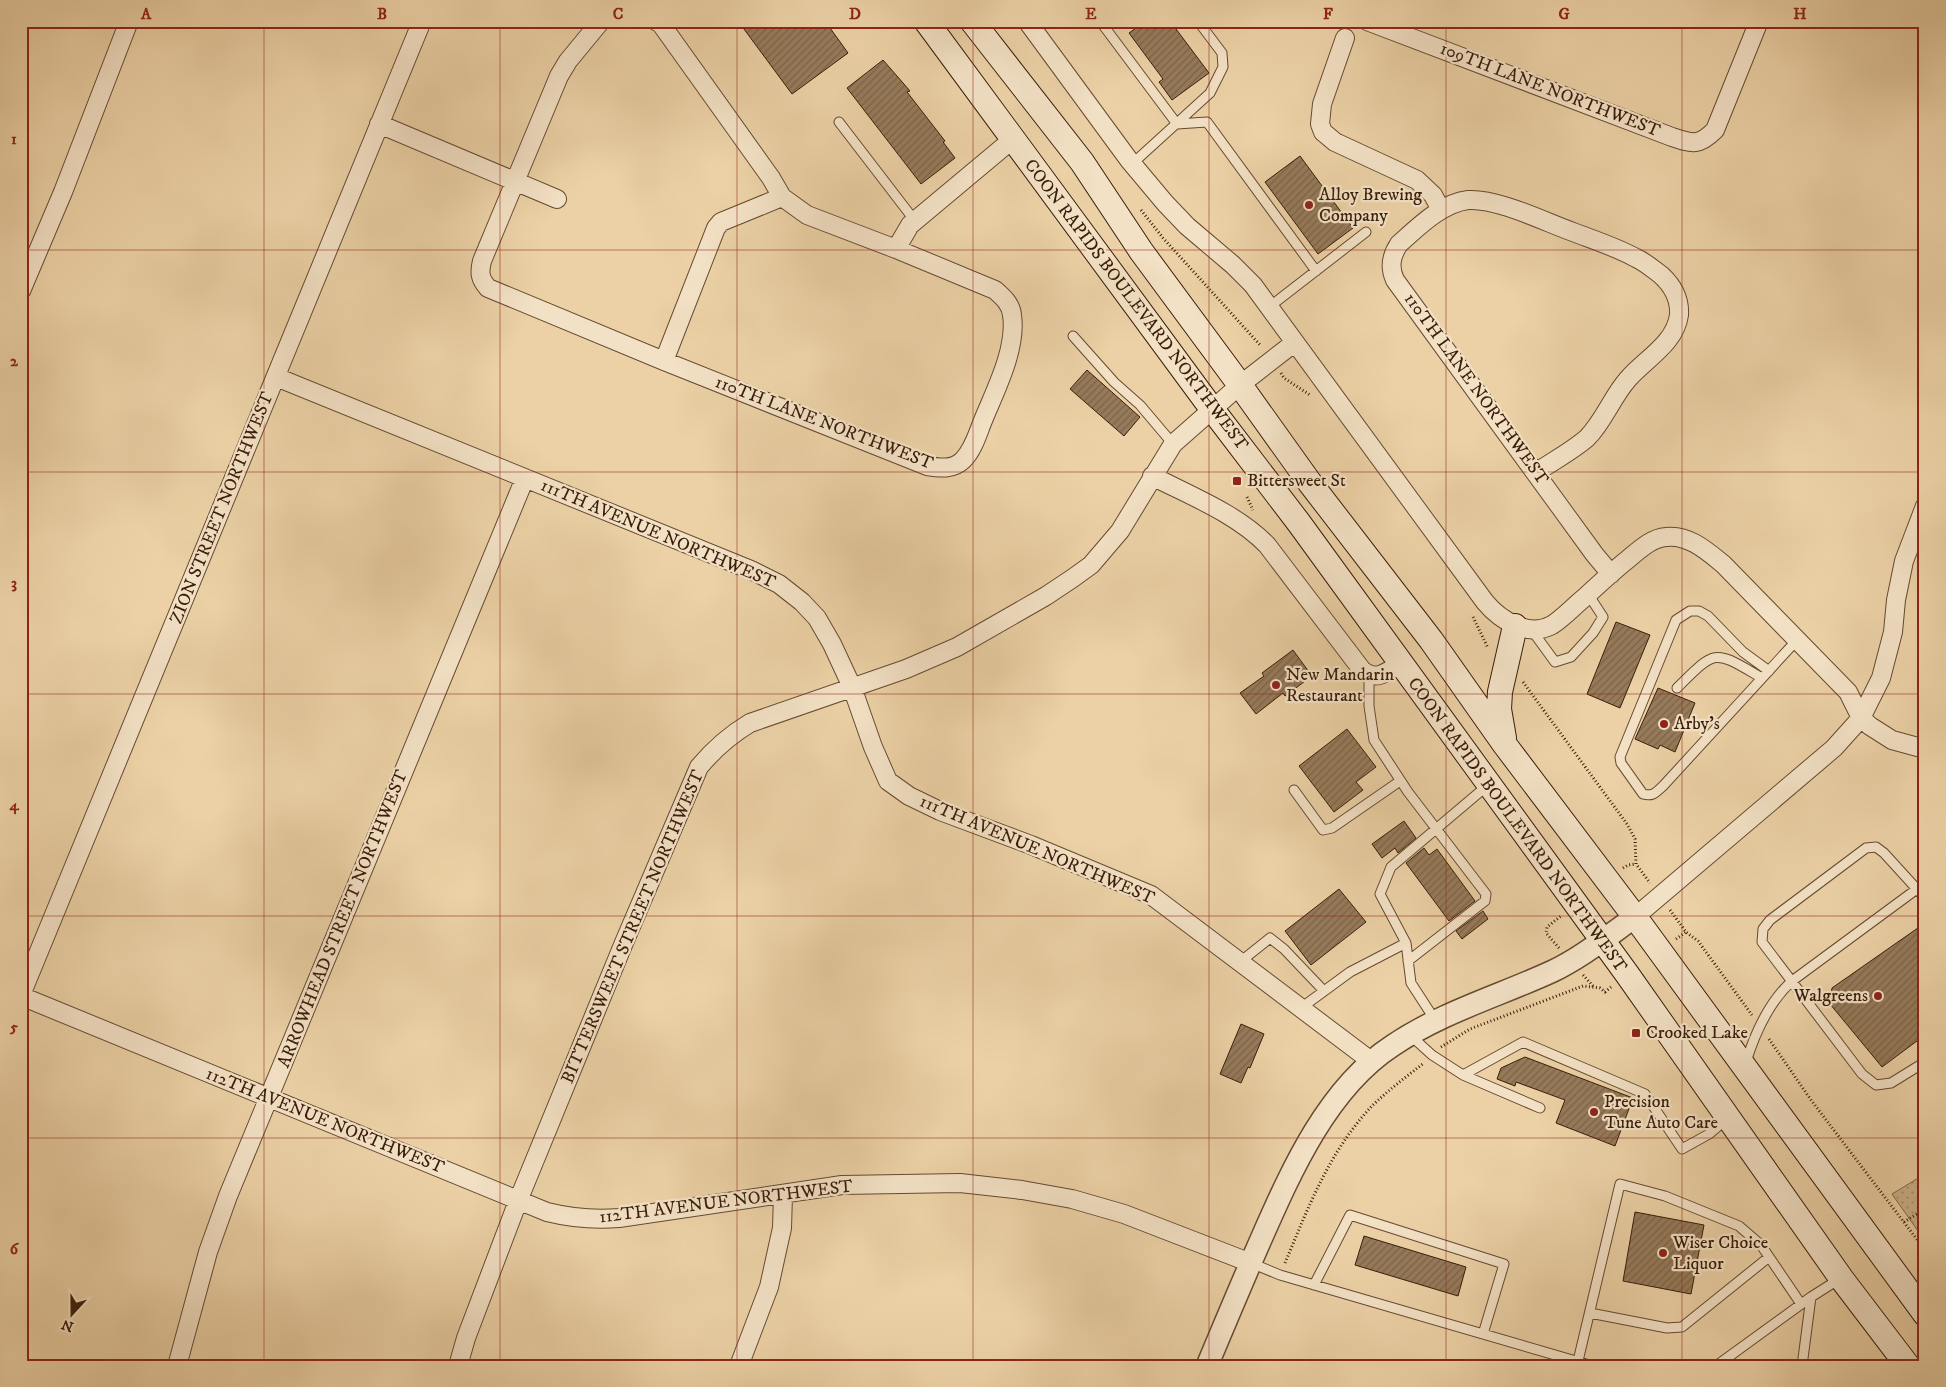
<svg xmlns="http://www.w3.org/2000/svg" width="1946" height="1387" font-family="'IM FELL DW Pica',serif">
	<style>
		.park { fill: url(#park-dots); stroke: #82684a }
		.building { fill: url(#building-hatch); stroke: #381d0a }
		.lines { fill: none; stroke-linecap: round; stroke-linejoin: round }
		.service-casing { stroke: #654a31; stroke-width: 11 }
		.minor-casing { stroke: #654a31; stroke-width: 20 }
		.tertiary-casing { stroke: #654a31; stroke-width: 24 }
		.secondary-casing { stroke: #381d0a; stroke-width: 26 }
		.path { stroke: #381d0a; stroke-width: 3; stroke-dasharray: 1 2.5; stroke-linecap: butt }
		.service { stroke: #f3e1c5; stroke-width: 9 }
		.minor { stroke: #f3e1c5; stroke-width: 18 }
		.tertiary { stroke: #f3e1c5; stroke-width: 21 }
		.secondary { stroke: #f3e1c5; stroke-width: 24 }
		.grid { fill: none; stroke: #8f2418; stroke-width: 1; stroke-opacity: 0.55 }
		.poi-dot { fill: #8f2418; stroke: #f3e1c5; stroke-width: 2 }
		.labels { text-anchor: middle; dominant-baseline: central; stroke-width: 4.5; stroke-linejoin: round; paint-order: stroke }
		.street-label { font-size: 18px; fill: #381d0a; stroke: #f3e1c5 }
		.poi-label { font-size: 18px; fill: #381d0a; stroke: #f3e1c5; text-anchor: start }
		.neatline { fill: none; stroke: #8f2418; stroke-width: 2 }
		.grid-label { font-size: 16px; text-anchor: middle; font-weight: bold; fill: #8f2418 }
	</style>
	<defs>
		<pattern id="park-dots" width="8" height="8" patternUnits="userSpaceOnUse" patternTransform="scale(1.25)"><rect width="8" height="8" fill="#cdb28b"/><path d="M2 2h.1M6 6h.1" fill="none" stroke="#a79070" stroke-width="1.8" stroke-linecap="round"/></pattern>
		<pattern id="building-hatch" width="6" height="6" patternUnits="userSpaceOnUse" patternTransform="scale(1.25)"><rect width="6" height="6" fill="#967b5b"/><path d="M-1 1l2-2M0 6l6-6M5 7l2-2" fill="none" stroke="#7b6449"/></pattern>
	</defs>
	<rect width="100%" height="100%" fill="#ecd1a6"/>
	<filter id="stains"><feTurbulence type="fractalNoise" baseFrequency=".004" numOctaves="4"/><feColorMatrix values="0 0 0 0 .2 0 0 0 0 .09 0 0 0 0 .02 0 0 0 .5 -.17"/></filter>
	<radialGradient id="worn" r=".72"><stop offset=".6" stop-color="#630" stop-opacity="0"/><stop offset="1" stop-color="#630" stop-opacity=".3"/></radialGradient>
	<path class="park" d="M1925 1174V1241L1892 1194Z"/>
	<path class="building" d="M738 21H825L848 53 792 94Z
		M1131 21H1170L1209 73 1172 100 1159 82 1163 79 1129 33 1136 28Z
		M883 60 910 91 907 92 945 141 943 142 955 158 921 184 847 88Z
		M1300 156 1353 228 1318 254 1265 182Z
		M1087 370 1140 417 1124 436 1070 389Z
		M1616 622 1650 635 1620 708 1587 694Z
		M1293 650 1312 676 1285 696 1283 693 1256 714 1240 693 1264 676 1262 673Z
		M1658 688 1695 703 1675 752 1660 745 1658 749 1635 739Z
		M1347 729 1376 767 1356 782 1363 790 1334 812 1299 766Z
		M1404 821 1416 838 1398 853 1395 848 1382 858 1372 844Z
		M1424 848 1429 855 1437 849 1475 901 1449 921 1406 863Z
		M1339 889 1366 922 1311 965 1285 931Z
		M1483 911 1488 919 1462 939 1456 931Z
		M1925 923V1035L1882 1067 1830 1004 1832 988Z
		M1241 1024 1264 1034 1250 1068 1248 1067 1241 1083 1220 1074Z
		M1525 1057 1633 1098 1615 1146 1556 1123 1565 1100 1516 1082 1515 1086 1497 1079 1501 1068Z
		M1635 1212 1704 1225 1691 1294 1623 1281Z
		M1364 1236 1466 1267 1458 1296 1355 1265Z"/>
	<g class="lines">
		<g class="service-casing">
			<path id="service" d="M1100 21 1177 124 1207 122 1316 271
				M839 122 915 221
				M1132 164 1210 93 1223 67 1222 53 1198 21
				M1268 308 1366 232
				M1073 336 1114 382 1140 405 1173 444
				M1531 629 1555 662 1571 657 1593 633 1603 617 1588 594
				M1769 671 1743 652 1708 616 1699 611H1690L1676 620 1620 757 1621 763 1643 794C1653 797 1656 792 1663 786L1797 640
				M1369 676V706L1374 740 1408 792 1486 894 1485 901 1408 961
				M1677 688C1717 648 1714 650 1762 678
				M1294 790 1323 830 1332 828 1400 781
				M1925 898 1884 853 1876 847 1866 848 1770 920 1763 929 1762 942 1862 1074 1876 1085 1891 1083 1925 1062
				M1240 962 1270 938 1284 949 1324 991
				M1301 1008 1350 972 1406 943
				M1435 1020 1411 983 1406 943 1380 894 1391 867 1488 785
				M1410 1035 1432 1055 1463 1075 1523 1042 1645 1094 1682 1149 1709 1134 1728 1118
				M1746 1062C1755 1033 1769 1002 1792 981L1925 883
				M1463 1075 1540 1108
				M1251 1263 1280 1275 1593 1366
				M1314 1285 1350 1215 1504 1264 1483 1334
				M1590 1313 1667 1328 1682 1327 1769 1257
				M1578 1361 1620 1184 1665 1196 1739 1226 1761 1245 1801 1304
				M1716 1366 1811 1297
				M1802 1366 1811 1297 1841 1278"/>
		</g>
		<g class="minor-casing">
			<path id="minor" d="M601 21 568 61 559 76 482 261C479 273 480 279 488 288L664 361 927 466C940 468 953 470 963 460 974 449 978 432 984 418 996 389 1017 348 1012 315 1011 304 1003 297 995 290L896 249 807 215 782 197 771 178 661 24 656 21
				M1027 21 1129 160 1165 203 1187 226 1233 265 1253 285 1485 602C1500 620 1528 638 1552 625 1563 618 1573 607 1584 598 1598 585 1612 572 1627 560 1638 551 1651 538 1666 537 1688 534 1707 551 1723 564L1848 692 1861 718 1870 726 1892 740 1925 749
				M1367 21 1672 137C1693 144 1699 146 1715 130L1759 21
				M1345 38 1322 104 1320 124 1323 132 1335 142 1417 180 1433 195 1441 210
				M379 124 557 199
				M896 249 910 225 1013 139
				M21 291 63 192 129 21
				M664 361 716 228 721 222 782 197
				M276 377 751 570 779 584 802 602 817 618 832 644 852 687 873 747 888 781 909 796 940 811 1031 845 1151 895 1371 1061
				M1537 472C1553 461 1572 451 1587 438 1604 421 1612 397 1628 379 1645 359 1675 344 1679 315 1680 299 1672 285 1661 275 1653 269 1645 262 1636 258 1616 247 1594 240 1573 232 1545 222 1497 198 1468 200 1442 203 1418 227 1399 244 1391 256 1389 267 1395 280L1595 555 1611 574
				M1152 476C1191 496 1237 514 1267 545L1362 670C1377 682 1386 672 1400 664
				M1635 917 1834 748 1861 718 1881 678 1893 632 1896 600 1904 561 1925 506
				M21 995 422 21
				M21 996 547 1212C571 1218 594 1220 619 1218L842 1185 960 1183 1022 1190 1072 1199 1124 1214 1251 1263
				M177 1366 208 1252 228 1196 525 478
				M458 1366 466 1338 518 1201 623 945 699 767C714 749 730 735 750 723L906 669 957 647 1046 596 1073 578 1091 565 1120 531 1173 444 1240 385 1294 343
				M739 1366 769 1287 782 1228 783 1195"/>
		</g>
		<g class="tertiary-casing">
			<path id="tertiary" d="M1207 1366C1225 1323 1243 1280 1262 1237 1292 1169 1328 1088 1392 1046 1442 1012 1499 996 1553 971 1582 957 1608 936 1635 917"/>
		</g>
		<g class="secondary-casing">
			<path id="secondary" d="M926 21 1212 409 1299 523 1627 974 1841 1278 1908 1366
				M972 21 1082 162 1141 251 1240 385 1310 483 1431 640 1505 745 1635 917 1925 1314
				M1504 738 1499 709 1500 692 1515 626"/>
		</g>
		<path class="path" d="M1141 210 1163 238 1261 346
			M1281 373 1284 378 1310 395
			M1247 497 1253 510
			M1473 617 1488 648
			M1523 682 1627 824 1635 839 1636 864 1650 883
			M1623 868 1628 865 1636 864
			M1670 910 1686 932 1698 941 1752 1015
			M1676 939 1686 932
			M1559 948 1546 933 1547 927 1561 916
			M1583 975 1594 987
			M1769 1039 1811 1100 1925 1250
			M1441 1047 1470 1029 1583 986 1600 988 1605 992 1611 987
			M1904 1222 1925 1209
			M1285 1263C1308 1208 1329 1152 1371 1107 1387 1091 1406 1077 1424 1063"/>
		<use href="#service" class="service"/>
		<use href="#minor" class="minor"/>
		<use href="#tertiary" class="tertiary"/>
		<use href="#secondary" class="secondary"/>
	</g>
	<path class="grid" d="M264 21V1366M500 21V1366M737 21V1366M973 21V1366M1209 21V1366M1446 21V1366M1682 21V1366M21 250H1925M21 472H1925M21 694H1925M21 916H1925M21 1138H1925"/>
	<g class="poi-dot">
		<circle cx="1309" cy="205" r="5"/>
		<rect x="1232" y="476" width="10" height="10" rx="2.5"/>
		<circle cx="1276" cy="685" r="5"/>
		<circle cx="1664" cy="724" r="5"/>
		<circle cx="1878" cy="996" r="5"/>
		<rect x="1631" y="1028" width="10" height="10" rx="2.5"/>
		<circle cx="1594" cy="1112" r="5"/>
		<circle cx="1663" cy="1253" r="5"/>
	</g>
	<g class="labels">
		<g class="street-label">
			<text transform="translate(1550 90) rotate(21)">109TH LANE NORTHWEST</text>
			<text transform="translate(1136 305) rotate(53)">COON RAPIDS BOULEVARD NORTHWEST</text>
			<text transform="translate(1476 389) rotate(54)">110TH LANE NORTHWEST</text>
			<text transform="translate(824 423) rotate(21)">110TH LANE NORTHWEST</text>
			<text transform="translate(222 508) rotate(-68)">ZION STREET NORTHWEST</text>
			<text transform="translate(658 534) rotate(23)">111TH AVENUE NORTHWEST</text>
			<text transform="translate(1517 825) rotate(54)">COON RAPIDS BOULEVARD NORTHWEST</text>
			<text transform="translate(1037 850) rotate(23)">111TH AVENUE NORTHWEST</text>
			<text transform="translate(343 919) rotate(-68)">ARROWHEAD STREET NORTHWEST</text>
			<text transform="translate(633 927) rotate(-67)">BITTERSWEET STREET NORTHWEST</text>
			<text transform="translate(325 1121) rotate(22)">112TH AVENUE NORTHWEST</text>
			<text transform="translate(726 1202) rotate(-7)">112TH AVENUE NORTHWEST</text>
		</g>
		<g class="poi-label">
			<text x="1319" y="195">Alloy Brewing<tspan x="1319" dy="21">Company</tspan></text>
			<text x="1247" y="481">Bittersweet St</text>
			<text x="1286" y="675">New Mandarin<tspan x="1286" dy="21">Restaurant</tspan></text>
			<text x="1674" y="724">Arby's</text>
			<text x="1868" y="996" text-anchor="end">Walgreens</text>
			<text x="1646" y="1033">Crooked Lake</text>
			<text x="1604" y="1102">Precision<tspan x="1604" dy="21">Tune Auto Care</tspan></text>
			<text x="1673" y="1243">Wiser Choice<tspan x="1673" dy="21">Liquor</tspan></text>
		</g>
	</g>
	<rect width="1946" height="1387" fill="none" stroke="#ecd1a6" stroke-width="55"/>
	<g transform="translate(72 1314) rotate(201)" stroke="#f3e1c5" stroke-width="4" paint-order="stroke">
	<path d="M0-4L9 19L0 12L-9 19Z" fill="#381d0a"/>
	<text y="-8" font-size="14" font-weight="bold" text-anchor="middle" fill="#381d0a">N</text>
	</g>
	<rect x="28" y="28" width="1890" height="1332" class="neatline"/>
	<g class="grid-label">
		<text x="146" y="19">A</text>
		<text x="382" y="19">B</text>
		<text x="618" y="19">C</text>
		<text x="855" y="19">D</text>
		<text x="1091" y="19">E</text>
		<text x="1328" y="19">F</text>
		<text x="1564" y="19">G</text>
		<text x="1800" y="19">H</text>
		<text x="14" y="144">1</text>
		<text x="14" y="366">2</text>
		<text x="14" y="588">3</text>
		<text x="14" y="810">4</text>
		<text x="14" y="1032">5</text>
		<text x="14" y="1254">6</text>
	</g>
	<rect width="100%" height="100%" filter="url(#stains)"/>
	<rect width="100%" height="100%" fill="url(#worn)"/>
</svg>
